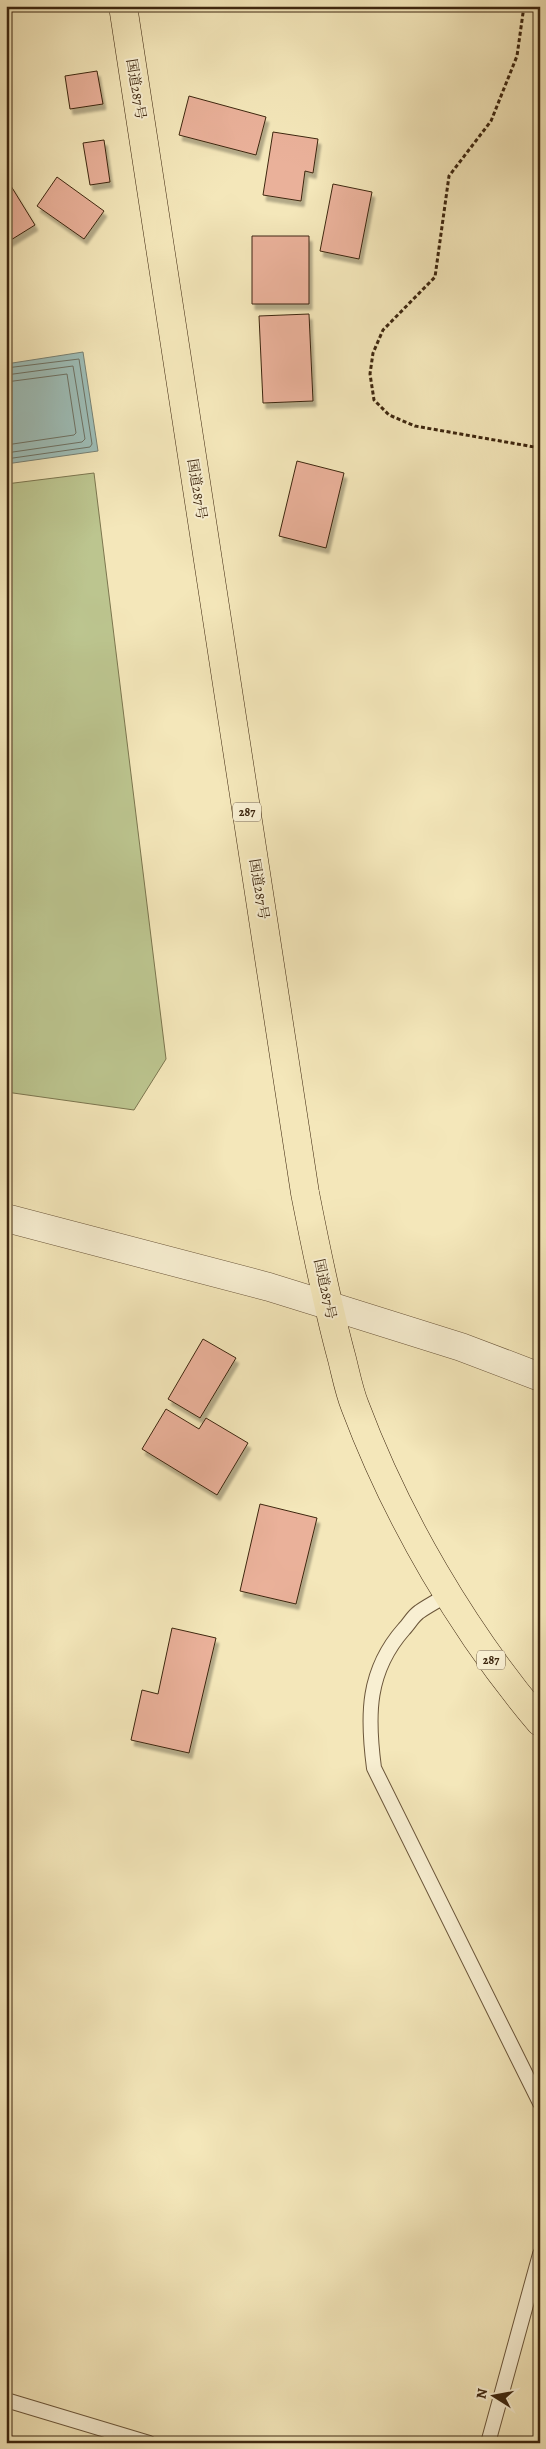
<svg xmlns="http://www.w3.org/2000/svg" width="546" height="2449" font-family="Alegreya,'Noto Serif JP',serif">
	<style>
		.green { fill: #bcc58f; stroke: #7c764f }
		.water { fill: #9ebeb8; stroke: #778174 }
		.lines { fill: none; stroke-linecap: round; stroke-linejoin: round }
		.shore { stroke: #6e7264; stroke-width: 1 }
		.building { fill: #eab19a; stroke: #3d260f; filter: url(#shadow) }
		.service-casing { stroke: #6b563a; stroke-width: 16 }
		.minor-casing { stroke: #6b563a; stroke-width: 29 }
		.tertiary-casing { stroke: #6b563a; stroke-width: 29 }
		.trunk-casing { stroke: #3d260f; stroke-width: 29 }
		.path { stroke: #3d260f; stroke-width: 3; stroke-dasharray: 4 2.5; stroke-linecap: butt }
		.service { stroke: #f8efd2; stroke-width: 14 }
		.minor { stroke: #f8efd2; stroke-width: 28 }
		.tertiary { stroke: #f8efd2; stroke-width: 28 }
		.trunk { stroke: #f4e7ba; stroke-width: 28 }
		.labels { text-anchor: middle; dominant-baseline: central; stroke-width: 4; stroke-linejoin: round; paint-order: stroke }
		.shield { fill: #f8efd2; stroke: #75624a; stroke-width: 1 }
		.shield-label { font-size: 12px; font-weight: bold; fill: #3d260f }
		.street-label { font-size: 14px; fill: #3d260f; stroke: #f8efd2 }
	</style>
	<defs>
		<filter id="shadow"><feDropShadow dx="3" dy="5.5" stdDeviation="1" flood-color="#0004"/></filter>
	</defs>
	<rect width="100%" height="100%" fill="#f4e7ba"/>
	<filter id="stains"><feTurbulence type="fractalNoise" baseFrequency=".004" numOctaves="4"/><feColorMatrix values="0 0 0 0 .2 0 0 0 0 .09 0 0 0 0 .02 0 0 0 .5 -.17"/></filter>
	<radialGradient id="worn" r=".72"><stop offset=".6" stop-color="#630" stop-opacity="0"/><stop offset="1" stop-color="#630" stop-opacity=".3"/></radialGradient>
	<path class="green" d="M94 473 166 1059 134 1110 6 1092V484Z"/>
	<path class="water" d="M83 352 98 451 6 464V364Z"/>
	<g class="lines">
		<path class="shore" d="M6 368 79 359 92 444 90 447 6 459
			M6 375 73 366 85 439 82 442 6 453
			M6 382 67 374 76 433 74 435 6 445"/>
	</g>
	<path class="building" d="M97 71 103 104 70 109 65 76Z
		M189 96 266 117 256 155 179 135Z
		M273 132 318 139 313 173 305 171 301 201 263 195Z
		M104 140 110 182 90 185 83 143Z
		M57 177 104 211 84 239 37 206Z
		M333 184 372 192 359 259 320 251Z
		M11 186 35 225 6 243V189Z
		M252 236H309V304H252Z
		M309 314 313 401 263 403 259 316Z
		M297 461 344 473 326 548 279 536Z
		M203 1339 236 1358 200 1418 168 1399Z
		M166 1409 199 1429 206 1418 248 1443 217 1495 142 1449Z
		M260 1504 317 1518 296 1604 240 1591Z
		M172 1628 216 1638 189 1753 131 1740 142 1690 158 1694Z"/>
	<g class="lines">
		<g class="service-casing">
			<path id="service" d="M449 1594C439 1600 429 1605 419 1612 413 1616 409 1624 404 1629 367 1671 367 1715 374 1768L540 2103
				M6 2400 149 2443
				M488 2443 540 2254"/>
		</g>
		<g class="minor-casing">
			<path id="minor" d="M327 1305 461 1347 540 1377"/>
		</g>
		<g class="tertiary-casing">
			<path id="tertiary" d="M6 1218 269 1287 327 1305"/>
		</g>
		<g class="trunk-casing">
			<path id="trunk" d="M123 6 305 1193C316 1249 327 1304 342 1359 346 1375 349 1391 355 1406 397 1518 463 1631 540 1722"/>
		</g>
		<path class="path" d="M524 6 517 56 491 121 449 176 435 277 383 330 373 353 370 374 374 400 389 415 415 426 540 448"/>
		<use href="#service" class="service"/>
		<use href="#minor" class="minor"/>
		<use href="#tertiary" class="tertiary"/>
		<use href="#trunk" class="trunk"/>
	</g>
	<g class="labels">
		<g class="shield">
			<rect x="233" y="802.5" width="28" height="19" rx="4"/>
			<rect x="477" y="1650.5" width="28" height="19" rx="4"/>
		</g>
		<g class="shield-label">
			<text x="247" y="812">287</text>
			<text x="491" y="1660">287</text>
		</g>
		<g class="street-label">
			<text transform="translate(136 89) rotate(81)">国道287号</text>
			<text transform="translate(197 489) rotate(81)">国道287号</text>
			<text transform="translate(259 889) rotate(81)">国道287号</text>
			<text transform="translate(325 1289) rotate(78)">国道287号</text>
		</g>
	</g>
	<rect width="546" height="2449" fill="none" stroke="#f4e7ba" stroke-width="25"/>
	<rect x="8" y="8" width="531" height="2434" fill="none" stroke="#3d260f" stroke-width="2.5"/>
	<rect x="12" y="12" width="521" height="2424" fill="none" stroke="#3d260f"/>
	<g transform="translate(494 2396) rotate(281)" stroke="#f8efd2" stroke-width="4" paint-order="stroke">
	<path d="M0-4L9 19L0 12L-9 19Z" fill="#3d260f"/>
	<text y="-8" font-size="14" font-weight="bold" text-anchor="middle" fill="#3d260f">N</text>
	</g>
	<rect width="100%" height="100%" filter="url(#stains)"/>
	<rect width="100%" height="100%" fill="url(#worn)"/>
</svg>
